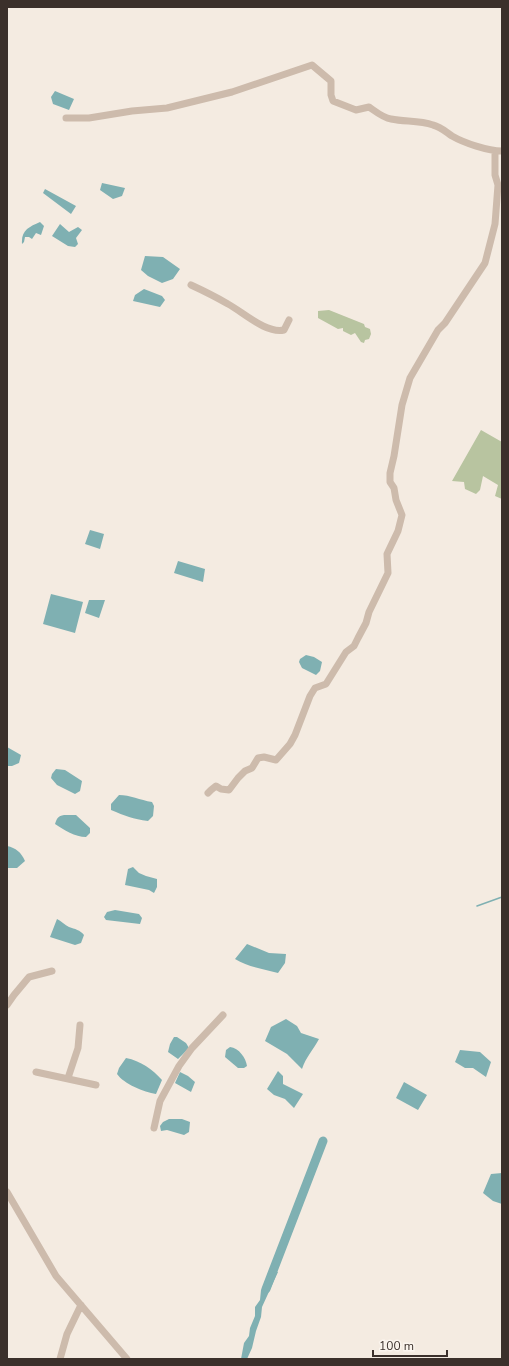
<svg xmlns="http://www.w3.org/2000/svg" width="509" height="1366" font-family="'Nunito Sans',sans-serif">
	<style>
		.green { fill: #b8c4a0 }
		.water { fill: #7fb0b2 }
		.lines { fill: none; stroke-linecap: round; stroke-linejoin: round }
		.stream { stroke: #7fb0b2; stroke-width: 1.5 }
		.river { stroke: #7fb0b2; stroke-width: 9 }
		.minor { stroke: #cdbbac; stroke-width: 7 }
	</style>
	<rect width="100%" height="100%" fill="#f4ebe1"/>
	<path class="green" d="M329 310 364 324 365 327 370 329 371 334 369 339 365 340 364 343 361 342 355 333 351 335 343 331V328L338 329 318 318V311Z
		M481 430 502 442V499L495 496 498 485 483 476 480 490 476 494 465 489 464 482 452 481Z"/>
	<path class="water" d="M55 91 74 99 69 110 53 104 51 97Z
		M102 183 125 188 122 196 113 199 100 190Z
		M45 189 76 206 71 214 43 193Z
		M40 222 44 226 41 235 36 233 32 239 29 237H25L24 242 22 244C21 230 29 227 40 222Z
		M60 224 69 232 78 227 82 230 76 238 78 244 75 247 68 246 52 236Z
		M145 256 163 257 180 269 173 279 162 283 148 276 141 270Z
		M144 289 162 296 165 300 160 307 133 301 135 295Z
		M90 530 104 534 100 549 85 544Z
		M178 561 205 569 203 582 174 573Z
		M51 594 83 602 75 633 43 624Z
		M89 600H105L99 618 85 613Z
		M306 655 314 657 322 662 320 671 316 675 302 668 299 662 300 659Z
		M7 747 21 755 19 763 12 766H7Z
		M56 769 65 770 82 781 80 791 75 794 57 785 51 778 52 774Z
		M119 795C130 795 140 800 152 802L154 806 153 816 148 821C133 819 125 816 111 810V804Z
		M64 815H76L90 828V833L86 837C75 837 64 830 55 824 57 818 58 816 64 815Z
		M7 846C16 848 21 852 25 861L17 868H8L7 866Z
		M133 867 139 873 146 876 157 879V887L154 893 149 890 125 885 128 869Z
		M115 910 139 914 142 918 140 924 106 920 104 917 107 912Z
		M57 919C61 921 65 925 69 927 75 929 80 930 84 935L81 943 75 945 50 937Z
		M247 944 269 953 286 954 285 963 278 973C263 969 248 967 235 959Z
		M286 1019 297 1026 301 1033 319 1039C313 1050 306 1057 302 1069L287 1054 265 1041 271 1027Z
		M174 1037H177L186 1043 189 1048 178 1059 168 1052 170 1044Z
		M230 1047C239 1048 246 1058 247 1066L244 1068H238L225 1057 226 1050Z
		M460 1050 480 1052 491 1062 486 1077 473 1068H465L455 1062Z
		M126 1058C141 1061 152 1069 162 1080L156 1094C144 1092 124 1084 117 1074L119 1068Z
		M278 1071 283 1076V1084L303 1094 294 1108 285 1099 274 1095 267 1089Z
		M180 1072 188 1076 195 1082 191 1092 175 1083Z
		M404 1082 427 1095 418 1110 396 1098Z
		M169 1119H182L190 1122 189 1132 184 1135 167 1130 161 1131 160 1126 163 1122Z
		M502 1173V1204L493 1201 483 1193 491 1174Z
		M270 1270 278 1272 262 1307 261 1317 256 1331 252 1348 247 1359H241L244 1343 249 1336 250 1328 255 1316V1307L260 1300 261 1290 266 1282 272 1277Z"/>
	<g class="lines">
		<path class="stream" d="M477 906 502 897"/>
		<path class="river" d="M266 1289 323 1141"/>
		<path class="minor" d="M66 118H89L132 111 167 108 232 92 312 65 331 81V95L333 101 356 110 369 107C375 111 383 118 391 119 405 122 419 120 433 125 441 127 446 132 452 136 464 143 488 151 502 151
			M191 285C204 291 216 297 228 304 243 312 266 334 284 330L289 320
			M208 793 211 790 216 786 221 789 229 790 238 778 245 771 252 768 258 758 264 757 276 760 290 744 295 735 310 696 315 688 326 684 346 652 354 646 358 638 366 623 369 612 388 573 387 554 398 531 402 515 396 500 394 488 390 482V473L394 456 402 405 410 378 438 330 445 323 485 263 495 224 498 185 495 175V151
			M7 1005 14 995 29 977 52 971
			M36 1072 96 1085
			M68 1078 78 1048 80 1025
			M154 1128 160 1101 179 1066 192 1048 223 1015
			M7 1192 56 1276 127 1359
			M60 1359 67 1334 81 1305"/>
	</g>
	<rect width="509" height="1366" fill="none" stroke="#3b302b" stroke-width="16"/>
	<path d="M373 1350v6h74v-6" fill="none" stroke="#3b302b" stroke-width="2"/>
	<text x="379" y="1350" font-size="12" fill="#3b302b" stroke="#fbf5ee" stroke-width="3" paint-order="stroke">100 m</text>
</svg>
